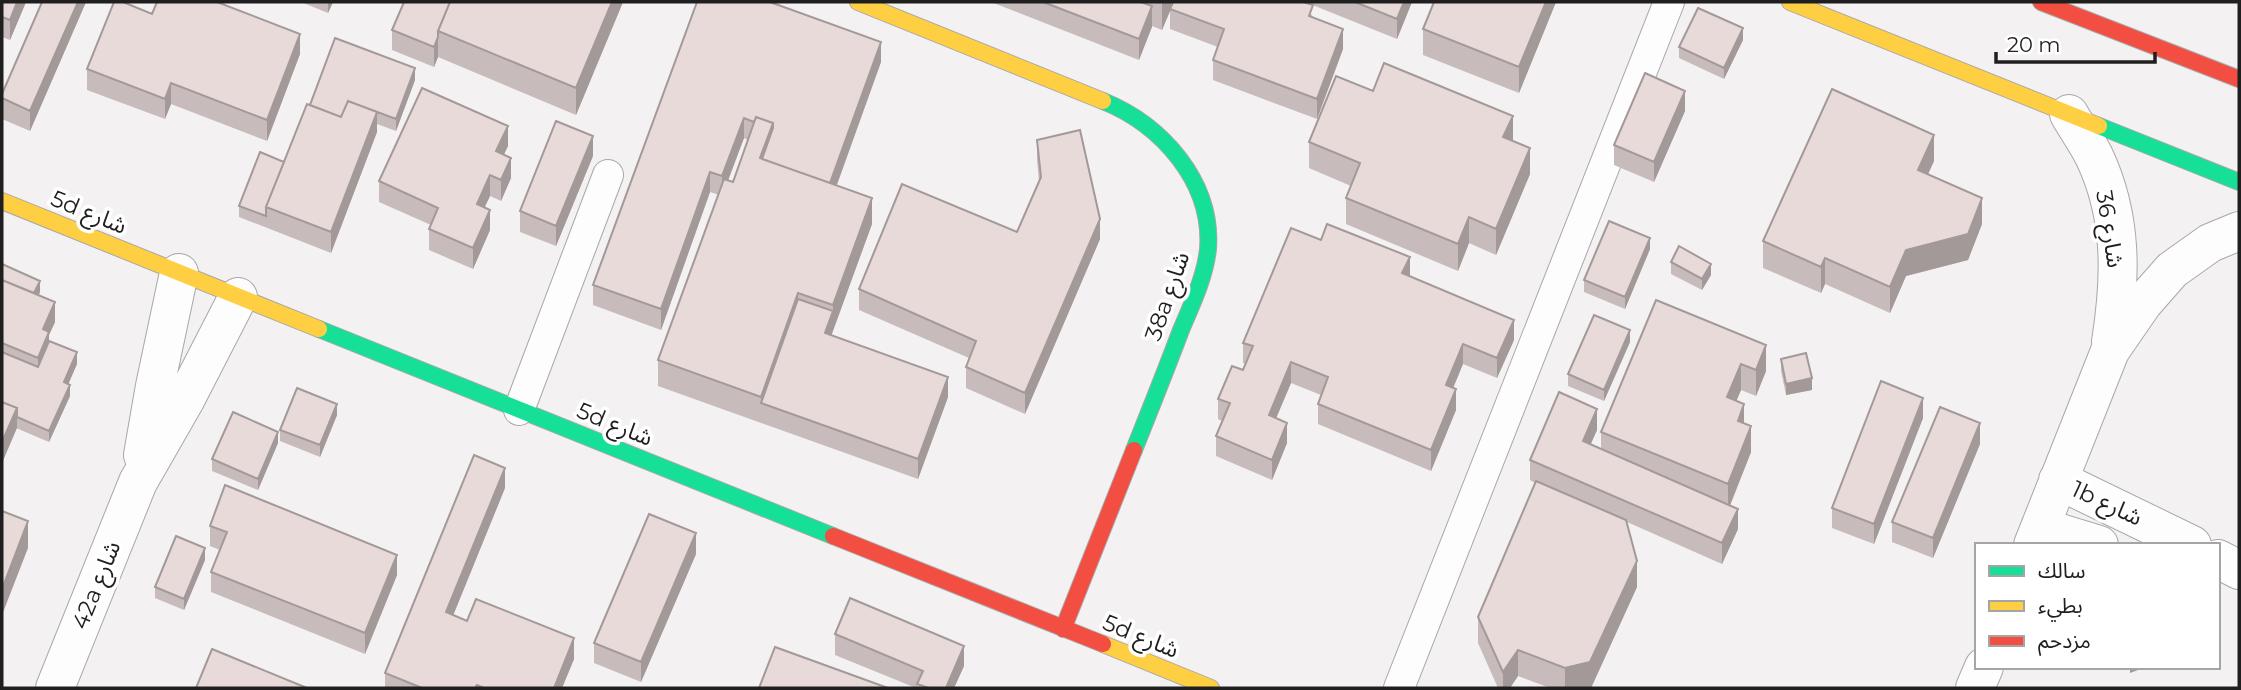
<svg xmlns="http://www.w3.org/2000/svg" width="2241" height="690" font-family="Montserrat,'Noto Sans Arabic',sans-serif">
	<style>
		.lines { fill: none; stroke-linecap: round; stroke-linejoin: round }
		.lane-casing { stroke: #a9a7a8; stroke-width: 32 }
		.street-casing { stroke: #a9a7a8; stroke-width: 40 }
		.fast-casing { stroke: #a9a7a8; stroke-width: 18 }
		.slow-casing { stroke: #a9a7a8; stroke-width: 18 }
		.jam-casing { stroke: #a9a7a8; stroke-width: 18 }
		.lane { stroke: #fdfdfd; stroke-width: 30 }
		.street { stroke: #fdfdfd; stroke-width: 38 }
		.fast { stroke: #16e098; stroke-width: 16 }
		.slow { stroke: #ffcf43; stroke-width: 16 }
		.jam { stroke: #f24e42; stroke-width: 16 }
		.wall { fill: #c7bbbb; fill-rule: evenodd }
		.shaded-wall { fill: #a29998 }
		.building { fill: #e7dad9; stroke: #a29998; stroke-width: 2 }
		.labels { text-anchor: middle; dominant-baseline: central; stroke-width: 7; stroke-linejoin: round; paint-order: stroke }
		.street-label { font-size: 23px; fill: #201f20; stroke: #fff }
	</style>
	<rect width="100%" height="100%" fill="#f4f1f3"/>
	<g class="lines">
		<g class="lane-casing">
			<path id="lane" d="M519 410 608 175
				M1399 688 1669 2"/>
		</g>
		<g class="street-casing">
			<path id="street" d="M2069 114C2077 128 2087 142 2094 156 2123 217 2121 278 2111 342
				M143 455 155 386 179 273
				M2058 480 2192 545
				M2040 527 2099 545
				M2033 545 2110 351 2143 303 2172 270 2210 243 2239 231
				M2218 559 2239 570
				M55 688 138 482 185 400 238 297
				M1975 688 1984 667"/>
		</g>
		<g class="fast-casing">
			<path id="fast" d="M1103 101C1162 125 1213 182 1208 249 1205 277 1192 304 1181 330 1166 370 1150 410 1134 450
				M2099 126 2239 182
				M319 329 833 536"/>
		</g>
		<g class="slow-casing">
			<path id="slow" d="M858 2 1103 101
				M1790 2 2099 126
				M2 201 319 329
				M1103 644 1211 688"/>
		</g>
		<g class="jam-casing">
			<path id="jam" d="M2041 2 2239 79
				M833 536 1103 644
				M1063 629 1134 450"/>
		</g>
		<use href="#lane" class="lane"/>
		<use href="#street" class="street"/>
		<use href="#fast" class="fast"/>
		<use href="#slow" class="slow"/>
		<use href="#jam" class="jam"/>
	</g>
	<path class="wall" d="M2 2H26L10 40 2 37Z
		M42 2H86L30 131 2 119V94Z
		M301 2H333L328 13Z
		M404 2H623L576 115 438 57 434 67 392 50V30Z
		M697 2 881 62 837 185 872 224 831 335 948 397 918 479 658 386V360L719 195 710 192 661 330 593 305V285ZM744 138 748 140 733 182 728 181Z
		M991 2H1303L1313 17 1343 49 1317 119 1213 80V60L1218 47 1170 29V10L1162 30 1152 26 1139 60Z
		M1310 2H1412L1397 39 1310 4Z
		M1556 2 1519 93 1423 55V29Z
		M152 14 300 54 267 141 171 104 165 119 87 90V69Z
		M1743 40 1724 79 1679 58V47Z
		M415 80 396 131 377 124V132L331 253 239 217V206L284 162Z
		M1373 91 1513 141 1530 174 1496 255 1469 243 1458 271 1346 224V198L1351 186 1309 168V142Z
		M1685 111 1654 182 1614 165V145Z
		M1037 140 1100 239 1025 414 966 388V367L969 358 859 310V289L1017 232 1039 181 1037 160Z
		M508 146 504 154 511 178 501 201 490 196 484 207 490 230 473 269 429 250V229L431 225 379 202V181Z
		M593 156 556 246 520 232V211Z
		M1934 161 1928 174 1982 224 1968 260 1906 276 1890 313 1825 284 1821 293 1763 268V241Z
		M1650 249 1625 309 1584 292V280Z
		M1671 262 1711 275 1702 290 1671 274Z
		M2 264 40 292 38 295 55 322 49 335V341L77 364 68 384 70 396 49 442 16 428 2 463Z
		M1410 277 1514 340 1497 378 1463 364 1453 388 1456 410 1431 471 1318 424V404L1321 395 1291 383 1276 418 1287 443 1272 480 1216 456V436L1222 421 1218 419V399L1243 370 1246 364 1243 363V343Z
		M1656 300 1766 371 1756 396 1741 390 1736 401 1744 424 1751 452 1730 506 1738 529 1722 564 1627 522 1637 587 1591 688H1550L1518 676 1510 688H1498L1478 643V617L1535 483 1530 480V460L1597 430 1590 445 1601 449V432Z
		M1630 342 1604 401 1568 386V374Z
		M1781 359 1812 390 1786 395 1781 371Z
		M337 415 320 457 280 441V430Z
		M1923 418 1874 544 1832 528V508Z
		M278 443 258 490 212 471V459Z
		M1980 444 1933 558 1892 542V522Z
		M505 488 453 615 574 659 562 688H385V673Z
		M210 526 397 575 365 654 211 592V572L220 550 210 546Z
		M696 554 641 682 594 663V643Z
		M205 560 184 610 155 598V587Z
		M835 634 964 666 954 688H916L835 655Z"/>
	<path class="shaded-wall" d="M17 2H26L10 40V20Z
		M78 2H86L30 131V111Z
		M328 2H333L328 13Z
		M612 2H623L576 115V88Z
		M1163 2H1174L1162 30V4Z
		M1404 2H1412L1397 39V19Z
		M1546 2H1556L1519 93V67Z
		M1152 6V27L1139 60V39Z
		M1743 28V40L1724 79V68Z
		M1343 29V49L1317 119V99Z
		M300 34V54L267 141V120Z
		M438 37V57L434 67V47Z
		M881 42V62L828 209V188Z
		M415 68V80L396 131V119Z
		M171 83V104L165 119V99Z
		M1685 91V111L1654 182V162Z
		M377 112V132L331 253V232Z
		M1513 116V142L1503 137Z
		M744 118V138L722 196V176Z
		M773 123V149L766 166 760 158Z
		M508 126V146L496 171V151Z
		M1934 135V161L1918 196V170Z
		M593 136V156L556 246V226Z
		M1530 148V174L1496 255V229Z
		M511 158V178L501 201V180Z
		M710 172V192L661 330V309Z
		M490 175V196L477 224V204Z
		M872 198V224L825 353V333L833 311V305Z
		M1982 198V224L1968 260 1906 276 1890 313V287L1906 250Z
		M490 210V230L473 269V248Z
		M1469 217V243L1458 271V244Z
		M1100 219V239L1025 414V393Z
		M1650 238V249L1625 309V297Z
		M1410 257V277L1402 273Z
		M1825 258V284L1821 293V267Z
		M1711 264V275L1702 290V279Z
		M40 281V292L31 313V301Z
		M798 293V319L761 403V397Z
		M55 302V322L49 335V352L38 378V358L43 329Z
		M1514 320V340L1497 378V358Z
		M1630 330V342L1604 401V390Z
		M1463 344V364L1446 405V385Z
		M1766 345V371L1756 396V370Z
		M77 352V364L64 394V382Z
		M1291 362V383L1269 435V415Z
		M1741 364V390L1727 423V397Z
		M948 377V397L918 479V459Z
		M1812 378V390L1786 395V384Z
		M70 385V396L49 442V431Z
		M1456 389V410L1431 471V450Z
		M1923 398V418L1874 544V524Z
		M337 404V415L320 457V445Z
		M1744 404V430L1738 421Z
		M17 408V428L2 463V442Z
		M1597 409V430L1583 462V441Z
		M1287 423V443L1272 480V460Z
		M1980 423V444L1933 558V538Z
		M1751 426V452L1728 510V484Z
		M278 432V443L258 490V479Z
		M505 468V488L446 633V612Z
		M1738 509V529L1722 564V543Z
		M28 521V548L2 615V589Z
		M696 533V554L641 682V662Z
		M205 548V560L184 610V599Z
		M397 555V575L365 654V633Z
		M1637 561V587L1591 688H1565V668Z
		M574 638V659L562 688H554Z
		M964 646V666L954 688H946Z
		M1518 650V676L1510 688H1503V672Z
		M2130 667H2146L2130 673Z"/>
	<path class="building" d="M2 2H17L10 20 2 17Z
		M42 2H78L30 111 2 98V94Z
		M114 2H123L152 14 157 2H217L300 34 267 120 171 83 165 99 87 69Z
		M404 2H450L438 31V37L434 47 392 30Z
		M450 2H612L576 88 438 31Z
		M697 2H770L881 42 830 183 762 159 773 128V123L756 117 754 122 744 118 722 176 710 172 661 309 593 285Z
		M1043 2H1141L1152 6 1139 39Z
		M1173 2H1303L1313 5 1309 16 1343 29 1317 99 1213 60 1224 29 1170 9Z
		M1355 2H1404L1397 19Z
		M1434 2H1546L1519 67 1423 29Z
		M1698 8 1743 28 1724 68 1679 47Z
		M335 38 415 68 396 119 348 101 341 117 310 105Z
		M1384 63 1513 116 1503 137 1530 148 1496 229 1469 217 1458 244 1346 198 1360 163 1309 142 1336 76 1373 91Z
		M1645 73 1685 91 1654 162 1614 145Z
		M422 88 508 126 496 151 511 158 501 180 490 175 477 204 490 210 473 248 429 229 438 208 379 181Z
		M1832 89 1934 135 1918 170 1982 198 1968 234 1906 250 1890 287 1825 258 1821 267 1763 241Z
		M348 101 377 112 331 232 266 207 307 104 341 117Z
		M756 117 773 123 760 158 872 198 833 305 798 293 761 397 658 360 724 179 733 182Z
		M556 121 593 136 556 226 520 211Z
		M1080 130 1100 219 1025 393 966 367 976 341 859 289 902 184 1017 232 1041 177 1037 140Z
		M260 152 284 162 266 207V216L239 206Z
		M1609 221 1650 238 1625 297 1584 280Z
		M1327 224 1410 257 1402 273 1514 320 1497 358 1463 344 1446 385 1456 389 1431 450 1318 404 1328 377 1291 362 1269 415 1287 423 1272 460 1216 436 1230 403 1218 399 1232 366 1243 370 1253 346 1243 343 1291 228 1321 240Z
		M1679 246 1711 264 1702 279 1671 262Z
		M2 264 40 281 34 293 2 280Z
		M2 280 55 302 43 329 49 332 38 358 2 343Z
		M798 299 833 311 825 333 948 377 918 459 761 403Z
		M1656 300 1766 345 1756 370 1741 364 1727 397 1744 404 1738 421 1751 426 1728 484 1601 432Z
		M1594 315 1630 330 1604 390 1568 374Z
		M49 341 77 352 64 382 70 385 49 431 17 417V408L2 402V352L38 367Z
		M1806 353 1812 378 1786 384 1781 359Z
		M1881 381 1923 398 1874 524 1832 508Z
		M297 388 337 404 320 445 280 430Z
		M1559 392 1597 409 1583 441 1738 509 1722 543 1530 460Z
		M2 402 17 408 2 442Z
		M1940 407 1980 423 1933 538 1892 522Z
		M233 412 278 432 258 479 212 459Z
		M474 455 505 468 446 612 467 621 476 599 574 638 554 688H484L477 685 475 688H422L385 673Z
		M1536 481 1626 520 1637 561 1590 662 1565 668 1518 650 1503 672 1478 617Z
		M225 485 397 555 365 633 211 572 227 532 210 526Z
		M2 511 28 521 2 589Z
		M649 514 696 533 641 662 594 643Z
		M176 536 205 548 184 599 155 587Z
		M850 598 964 646 946 688H929L917 684 923 671 835 634Z
		M775 647 888 688H759Z
		M212 649 307 688H196Z"/>
	<g class="labels">
		<g class="street-label">
			<text transform="translate(89 212) rotate(22)">5d شارع</text>
			<text transform="translate(2110 229) rotate(81)">شارع 36</text>
			<text transform="translate(1167 296) rotate(-71)">38a شارع</text>
			<text transform="translate(615 424) rotate(22)">5d شارع</text>
			<text transform="translate(2107 503) rotate(25)">1b شارع</text>
			<text transform="translate(96 585) rotate(-68)">42a شارع</text>
			<text transform="translate(1141 636) rotate(22)">5d شارع</text>
		</g>
	</g>
	<rect width="2241" height="690" fill="none" stroke="#201f20" stroke-width="7"/>
	<rect x="1975" y="543" width="245" height="126" fill="#ffffff" stroke="#a6a5a6" stroke-width="2"/>
	<rect x="1989" y="566" width="35" height="10" fill="#16e098" stroke="#a6a5a6" stroke-width="2"/>
	<text x="2038" y="578" font-size="21" fill="#201f20">سالك</text>
	<rect x="1989" y="601" width="35" height="10" fill="#ffcf43" stroke="#a6a5a6" stroke-width="2"/>
	<text x="2038" y="613" font-size="21" fill="#201f20">بطيء</text>
	<rect x="1989" y="636" width="35" height="10" fill="#f24e42" stroke="#a6a5a6" stroke-width="2"/>
	<text x="2038" y="648" font-size="21" fill="#201f20">مزدحم</text>
	<path d="M1996 52v10h159v-10" fill="none" stroke="#201f20" stroke-width="3.5"/>
	<text x="2007" y="52" font-size="21" fill="#201f20" stroke="#ffffff" stroke-width="5" paint-order="stroke">20 m</text>
</svg>
